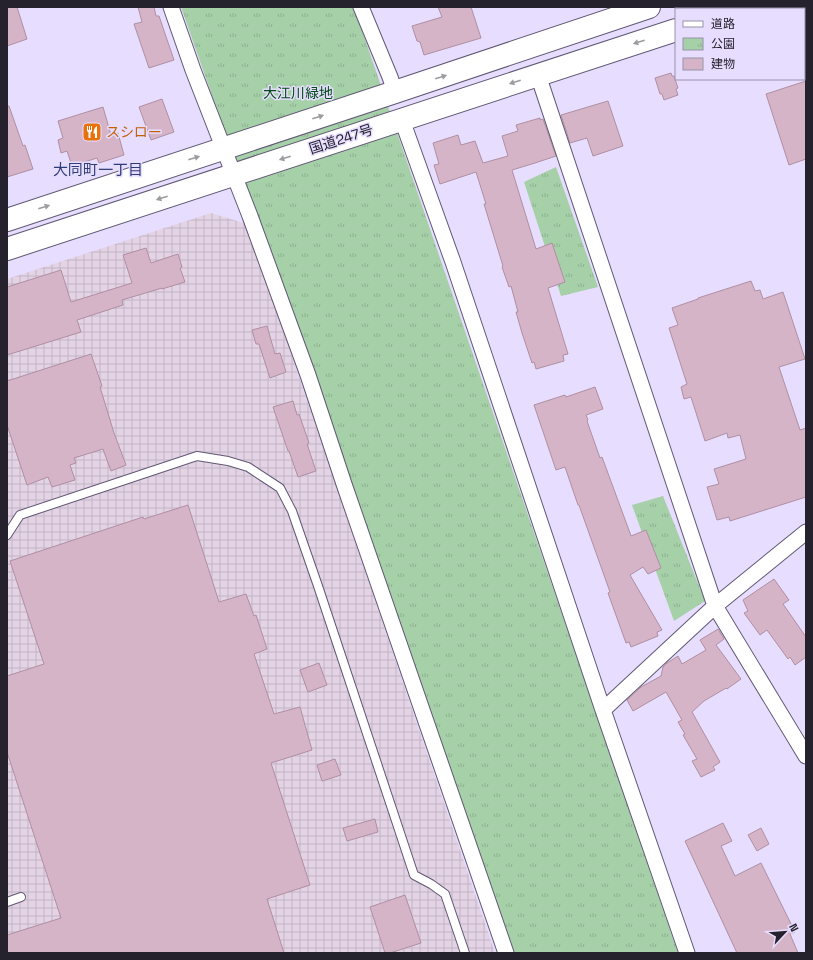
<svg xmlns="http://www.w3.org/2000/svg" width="813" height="960" font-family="'Space Grotesk','Noto Sans JP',sans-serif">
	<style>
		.industrial { fill: url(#industrial-grid) }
		.park { fill: url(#park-tufts) }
		.building { fill: #d6b4c8; stroke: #af8fa2 }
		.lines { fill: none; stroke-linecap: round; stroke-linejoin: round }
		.service-casing { stroke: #615875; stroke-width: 10 }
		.minor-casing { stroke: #615875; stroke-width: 17 }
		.trunk-casing { stroke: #615875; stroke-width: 24 }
		.service { stroke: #fff; stroke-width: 8 }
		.minor { stroke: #fff; stroke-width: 15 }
		.trunk { stroke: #fff; stroke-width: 22 }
		.oneway { fill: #9d9ba0 }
		.labels { text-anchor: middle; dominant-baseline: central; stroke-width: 3; stroke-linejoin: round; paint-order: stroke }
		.park-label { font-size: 14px; fill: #004a16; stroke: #e7ddff }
		.food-label { font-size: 14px; fill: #c56008; stroke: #e7ddff; text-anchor: start }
		.street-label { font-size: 14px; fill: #25212d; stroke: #e7ddff }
		.neighbourhood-label { font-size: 15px; fill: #2e3d77; stroke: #e7ddff }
	</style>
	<defs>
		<pattern id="industrial-grid" width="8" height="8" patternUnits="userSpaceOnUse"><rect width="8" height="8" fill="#e3d3e5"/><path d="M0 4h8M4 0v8" fill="none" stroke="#c3b5c5"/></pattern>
		<pattern id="park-tufts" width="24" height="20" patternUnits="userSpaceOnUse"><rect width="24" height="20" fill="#a5d0a8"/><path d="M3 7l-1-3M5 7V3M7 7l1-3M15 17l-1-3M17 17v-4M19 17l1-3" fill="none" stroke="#8eb291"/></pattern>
	</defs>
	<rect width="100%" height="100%" fill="#e7ddff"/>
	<path class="industrial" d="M211 213 247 224 495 953H7V279Z"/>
	<path class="park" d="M181 7H354L678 953H512Z
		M556 167 598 287 561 296 524 182Z
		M663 496 705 601 674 621 632 505Z"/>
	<path class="building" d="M7 7H17L27 39 7 46Z
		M138 7H154L156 16H159L174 60 149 68 134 24 142 22Z
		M438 7H471L481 38 424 55 420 42 417 41 412 26 442 17Z
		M671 73 672 76H674L678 88 676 89 678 95 664 100 662 94H660L655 78Z
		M806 81V159L789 165 766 94Z
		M162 99 174 132 151 140 139 107Z
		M608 101 623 146 593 156 587 138 570 143 561 115Z
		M7 106H9L23 146 25 145 33 169 7 177Z
		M103 107 111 135 118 133 124 155 99 163 97 158 72 166 67 151 61 153 58 140 63 138 58 121Z
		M540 118V120L543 119 556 156 535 163 512 170 536 249 552 243 565 282 548 288 568 354 563 355 564 361 536 369 534 362 532 363 522 333 516 312H518L511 286 509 287 502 267 503 266 484 204H486L476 172 440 184 434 165 439 164 433 143 458 135 461 145 475 141 483 163 508 156 502 136 518 131 516 125Z
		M146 248 151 263 178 254 182 267 180 268 185 282 162 289V288L122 300 123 305 77 320 81 332 7 355V287L61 270 71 302 132 283 123 255Z
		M751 281 755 291 760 290 763 299 783 292 805 359 779 367 800 430 806 428V497L730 521 729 517 717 520 707 487 719 484 714 469 746 459 740 435 728 438 727 433 705 441 691 397 684 399 681 387 687 384 669 328 678 325 672 308 698 299V298Z
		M267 326 275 354 280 353 286 372 270 378 259 344H256L252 330Z
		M91 354 102 386 100 387 114 433 126 465 111 471 103 449 74 458 76 463 70 465 75 480 52 487 48 477 27 485 7 425V381Z
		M595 387 603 409 586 415 588 420 587 421 600 458 602 457 630 533 631 536 646 530 661 568 648 574 643 567 630 575 662 630 657 632 658 636 631 647 629 642 626 643 608 593 610 592 579 505H578L565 467 556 470 534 405 565 395 566 397Z
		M293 401 297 415 299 414 309 443 307 444 316 471 298 477 289 451H288L273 407Z
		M188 505 219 602 246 594 254 616 256 615 267 649 254 654 274 714 300 707 312 750 271 763 310 885 267 899 284 953H7V935L61 918 7 752V676L44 664 10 561 143 517 144 519Z
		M774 579 789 600 783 604 806 637V657L795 665 790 657 788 659 767 630 760 635 744 613 748 611 743 600Z
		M718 629 724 639 716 645 741 679 727 689 726 688 704 701 692 712 720 762 713 767 715 770 701 777 692 761 697 759 683 735 685 734 678 722 682 720 666 692 633 711 627 700 641 687 661 676 663 667 667 663 678 656 682 664 706 650 700 640Z
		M319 663 327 685 308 692 300 670Z
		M335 759 341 775 322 781 317 765Z
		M375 819 378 832 347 841 343 828Z
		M723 823 732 841 721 846 735 876 761 863 795 932 790 934 798 953H737L685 841Z
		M761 828 769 844 757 851 748 835Z
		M405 895 421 943 390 953H385L370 907Z"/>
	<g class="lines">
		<g class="service-casing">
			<path id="service" d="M7 535 20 515 197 456 228 461 248 467 280 488 292 511 318 586 414 875 431 884 445 894 465 953
				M7 902 21 897"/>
		</g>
		<g class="minor-casing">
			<path id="minor" d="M171 7 193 70 250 216 308 375 344 484 506 953
				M361 7 390 77 395 92
				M538 75 715 606 806 756
				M402 120 453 262 603 710 687 953
				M603 710 715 606 806 532"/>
		</g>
		<g class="trunk-casing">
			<path id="trunk" d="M741 9 747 7
				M7 220 395 92 649 7
				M7 249 676 30"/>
		</g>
		<use href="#service" class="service"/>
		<use href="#minor" class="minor"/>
		<use href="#trunk" class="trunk"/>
	</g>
	<defs><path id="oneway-solid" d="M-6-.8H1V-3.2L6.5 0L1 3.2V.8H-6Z"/></defs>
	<g class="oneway">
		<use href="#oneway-solid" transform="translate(639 42) rotate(162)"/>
		<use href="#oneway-solid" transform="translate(441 77) rotate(-18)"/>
		<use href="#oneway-solid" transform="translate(515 82) rotate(162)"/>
		<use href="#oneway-solid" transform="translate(318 117) rotate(-18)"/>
		<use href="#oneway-solid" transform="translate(194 158) rotate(-18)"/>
		<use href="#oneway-solid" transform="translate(285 158) rotate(162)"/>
		<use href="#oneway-solid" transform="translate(162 198) rotate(162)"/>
		<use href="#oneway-solid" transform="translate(44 207) rotate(-18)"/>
	</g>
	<defs>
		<g id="restaurant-square" transform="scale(1)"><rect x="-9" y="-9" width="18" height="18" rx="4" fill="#e8710a" stroke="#e7ddff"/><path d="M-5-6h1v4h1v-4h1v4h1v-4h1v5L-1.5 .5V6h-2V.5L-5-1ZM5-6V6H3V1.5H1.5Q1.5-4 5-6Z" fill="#fff"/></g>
	</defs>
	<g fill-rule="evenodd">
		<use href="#restaurant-square" x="92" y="132"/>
	</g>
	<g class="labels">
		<g class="park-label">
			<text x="298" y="93">大江川緑地</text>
		</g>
		<g class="food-label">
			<text x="106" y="132">スシロー</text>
		</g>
		<g class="street-label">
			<text transform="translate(341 139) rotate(-18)">国道247号</text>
		</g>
		<g class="neighbourhood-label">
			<text x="98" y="169">大同町一丁目</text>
		</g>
	</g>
	<rect width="813" height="960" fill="none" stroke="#25212d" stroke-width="16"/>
	<rect x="675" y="8" width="130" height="72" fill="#e7ddff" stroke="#9992ab"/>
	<rect x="683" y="21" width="20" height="6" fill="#ffffff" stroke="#9992ab"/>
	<text x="711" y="28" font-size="12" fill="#25212d">道路</text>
	<rect x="683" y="38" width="20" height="12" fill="url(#park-tufts)" stroke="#9992ab"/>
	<text x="711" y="48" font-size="12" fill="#25212d">公園</text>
	<rect x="683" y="58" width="20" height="12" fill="#d6b4c8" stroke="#9992ab"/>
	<text x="711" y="68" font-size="12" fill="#25212d">建物</text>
	<g transform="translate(785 932) rotate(64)" stroke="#e7ddff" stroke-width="3" paint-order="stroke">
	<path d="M0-3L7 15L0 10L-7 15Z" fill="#25212d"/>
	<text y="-6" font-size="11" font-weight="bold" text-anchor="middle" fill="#25212d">N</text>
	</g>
</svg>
